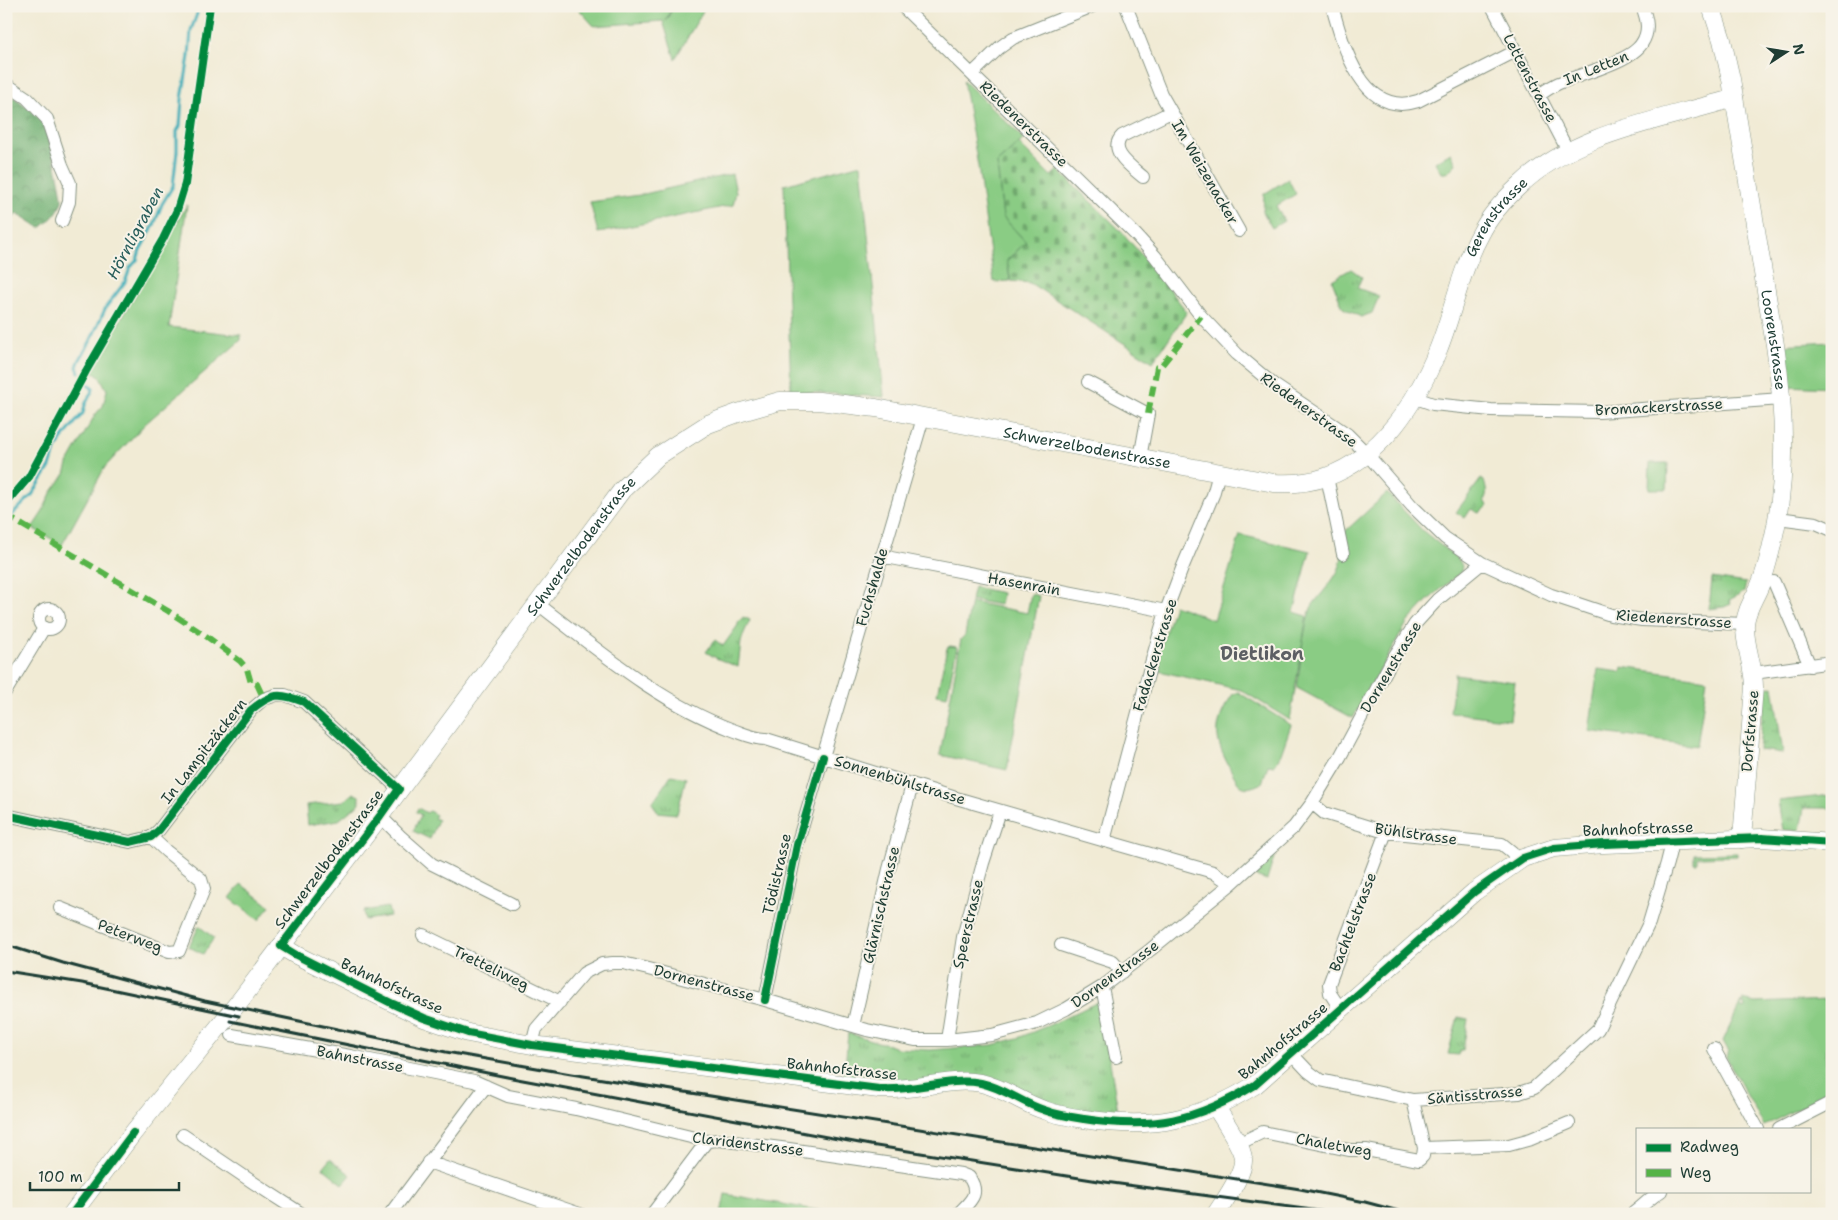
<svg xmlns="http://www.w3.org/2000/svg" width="1838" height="1220" font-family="'Shantell Sans',sans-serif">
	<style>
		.green { fill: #8acc84; stroke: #54845c }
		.forest { fill: url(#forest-crowns); stroke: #477653 }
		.cemetery { fill: url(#cemetery-stones); stroke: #54845c }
		.park { fill: url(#park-tufts); stroke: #54845c }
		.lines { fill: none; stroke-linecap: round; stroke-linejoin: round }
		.stream { stroke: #40afba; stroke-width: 3 }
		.street-casing { stroke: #889484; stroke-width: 14 }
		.secondary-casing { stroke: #889484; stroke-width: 19 }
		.street { stroke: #fff; stroke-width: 12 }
		.secondary { stroke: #fff; stroke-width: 18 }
		.rail { stroke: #1f3d34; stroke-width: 3 }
		.quiet { stroke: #55b346; stroke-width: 6; stroke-dasharray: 12 6; stroke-linecap: butt }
		.cycleway-casing { stroke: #f7f3e8; stroke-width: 11 }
		.cycleway { stroke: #00873e; stroke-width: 8 }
		.labels { text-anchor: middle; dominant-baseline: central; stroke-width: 4; stroke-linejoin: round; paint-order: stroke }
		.street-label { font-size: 15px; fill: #1f3d34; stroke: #f7f3e8 }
		.water-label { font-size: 16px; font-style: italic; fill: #295f5c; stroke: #f7f3e8 }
		.quarter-label { font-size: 18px; font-weight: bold; fill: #5d5f64; stroke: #f7f3e8 }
	</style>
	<defs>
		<pattern id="forest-crowns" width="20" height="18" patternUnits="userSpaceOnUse" patternTransform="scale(1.25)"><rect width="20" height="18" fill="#6fb072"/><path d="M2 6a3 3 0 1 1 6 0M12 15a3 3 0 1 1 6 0" fill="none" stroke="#5b905e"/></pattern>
		<pattern id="cemetery-stones" width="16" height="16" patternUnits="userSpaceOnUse" patternTransform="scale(1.25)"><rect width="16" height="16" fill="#8acc84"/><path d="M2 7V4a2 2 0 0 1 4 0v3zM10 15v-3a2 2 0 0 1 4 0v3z" fill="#70a76d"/></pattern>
		<pattern id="park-tufts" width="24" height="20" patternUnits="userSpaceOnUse" patternTransform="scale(1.25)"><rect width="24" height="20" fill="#8acc84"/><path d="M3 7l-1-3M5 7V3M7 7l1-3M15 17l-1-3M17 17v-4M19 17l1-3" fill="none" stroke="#70a76d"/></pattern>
	</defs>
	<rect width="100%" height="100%" fill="#f7f3e8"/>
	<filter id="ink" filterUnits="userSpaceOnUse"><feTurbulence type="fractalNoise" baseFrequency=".02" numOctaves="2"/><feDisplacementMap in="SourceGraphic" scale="10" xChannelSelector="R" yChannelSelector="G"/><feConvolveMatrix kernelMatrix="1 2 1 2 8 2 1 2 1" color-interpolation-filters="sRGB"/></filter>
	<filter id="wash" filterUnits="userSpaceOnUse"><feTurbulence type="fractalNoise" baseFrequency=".0096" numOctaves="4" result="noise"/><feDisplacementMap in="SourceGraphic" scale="20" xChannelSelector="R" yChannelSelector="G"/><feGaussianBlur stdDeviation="1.12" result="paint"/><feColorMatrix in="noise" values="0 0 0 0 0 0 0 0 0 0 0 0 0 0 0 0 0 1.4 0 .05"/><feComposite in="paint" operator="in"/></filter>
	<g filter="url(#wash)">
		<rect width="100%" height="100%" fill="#f1ebd5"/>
		<path class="green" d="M576 6H672L666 21 674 6H706L675 59 663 21 594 26Z
			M963 80 1024 139 997 163 1003 217 1026 242 1007 260 1010 281 994 282 978 166Z
			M1451 153 1456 164 1447 173H1441L1435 162Z
			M861 164 884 397 791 391 784 185Z
			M732 174 736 192 733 205 598 233 590 202 640 195Z
			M187 205 169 327 241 335V340L145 424 105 467 62 545 32 528 42 513 51 493 65 474 69 461 95 415 103 406 107 390 100 377 91 371Z
			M1832 342V388L1785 386 1780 345Z
			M1650 463H1668L1667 489H1649Z
			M1387 493 1423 531 1459 560 1462 566 1461 572 1427 601 1407 623 1353 718 1297 688C1301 661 1302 633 1311 608 1314 602 1319 597 1323 592 1340 571 1345 563 1340 536Z
			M1240 535 1310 551 1294 612 1307 616 1290 720 1241 690 1159 671 1158 667 1155 666 1174 605 1214 620Z
			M1031 594 1039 596 1007 770 940 755 961 639 965 635 971 602 1027 613Z
			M950 646 957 647 947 696 937 694 947 648Z
			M1622 667 1707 679 1697 746 1589 731 1598 669 1621 672Z
			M1455 674 1515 682 1510 720 1450 712Z
			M1238 692 1291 725 1281 754 1274 766 1268 765 1262 783C1253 787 1245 791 1238 783 1218 746 1207 732 1233 694Z
			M1737 853V856L1697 857V863H1694V854Z
			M241 884 270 906 259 920 230 898Z
			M1743 1000 1755 1003 1828 1000 1826 1064 1832 1073V1091L1764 1126 1726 1057 1728 1050 1723 1041 1741 1002 1742 1009 1745 1008Z
			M725 1194 828 1212V1214H721Z"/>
		<path class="forest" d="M6 92C18 100 38 113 44 125 49 133 63 193 62 201 59 213 48 222 40 228L17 213 6 228V187L10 183 6 180Z"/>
		<path class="cemetery" d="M1019 144 1051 176 1058 170 1121 231 1156 272 1187 312 1153 362 1030 283 1011 281 1007 261 1026 242 1003 217 997 163Z"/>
		<path class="park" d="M1288 179 1296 194 1276 206 1284 221 1272 228 1263 212 1264 194Z
			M1351 269 1362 277 1357 288 1379 296 1372 313 1361 317 1343 308 1332 280Z
			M1481 479 1484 481C1486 488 1488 494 1484 500L1487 506 1479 513 1471 509 1465 518 1456 512Z
			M1712 578 1746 583 1744 592 1729 600 1731 604 1724 607 1709 609Z
			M974 587 1002 593 1000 605 971 600Z
			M743 617 750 620 744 633 741 642 738 667 716 658 706 652 715 640 723 646 738 625V623Z
			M1773 686 1783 753 1759 750 1765 687Z
			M671 775 686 778 677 814 658 812 652 803Z
			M353 793 359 796 360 803 339 820 308 825 306 805 344 801Z
			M1832 795V808H1804L1800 830H1783L1778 801Z
			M418 808 427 813 429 811 436 815 434 818 438 820 430 839 413 831 421 815 416 812Z
			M1276 851 1267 880 1252 875Z
			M388 907 390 916 365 920 363 911Z
			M199 926 214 938 203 954 189 947Z
			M1100 1001 1119 1117 1055 1107 990 1082 901 1086 844 1082 848 1033 881 1043H884L896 1048 930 1050 992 1045 1018 1038 1052 1024Z
			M1458 1017 1468 1019 1463 1050H1460L1458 1055 1448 1054Z
			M330 1159 351 1175 343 1184 323 1168Z"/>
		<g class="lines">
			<path class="stream" d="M79 372 77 367 79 361 90 342 106 307 125 282 130 268 137 260 140 250 154 225 162 204 173 186 177 151V131L180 126 182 99 189 56 191 30 197 14V6
				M6 521 32 495 50 467 54 454 61 440 83 413 85 405 93 389 87 384"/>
		</g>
	</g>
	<g filter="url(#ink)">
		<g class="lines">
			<g class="street-casing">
				<path id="street" d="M902 6 1136 235 1155 256 1201 316 1237 354 1274 385 1347 434 1366 453 1412 506 1445 538 1482 563 1551 595 1611 615 1642 620 1745 624
					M1126 6 1161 94 1239 231
					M1332 6C1343 46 1363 119 1418 101L1516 51
					M1492 6 1568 151
					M972 74 999 48 1013 38 1093 6
					M6 84 27 98 47 119 62 165 70 183 69 202 62 221
					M1539 95C1545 91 1552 86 1559 83 1579 75 1632 61 1642 43 1650 31 1647 19 1642 6
					M1143 177C1133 168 1107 151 1122 136L1171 112
					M1088 382 1148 414 1140 458
					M1416 398 1433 404 1491 410 1599 412 1782 399
					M1327 477 1343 554
					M1778 518 1816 523 1832 530
					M881 556 1166 611
					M1774 582 1810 666
					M538 604C599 651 660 703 733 730 744 734 754 739 766 739L956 798 1213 872 1231 884
					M39 619a10 10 0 1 1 20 0a10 10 0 1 1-20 0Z
					M1754 673 1832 662
					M6 691 44 628
					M1312 803 1324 813 1385 832 1502 844 1512 852 1517 861
					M6 815 130 842 151 837 159 830 251 710 264 699 276 695H285L304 702 399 789
					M380 816 400 836 432 864 512 904
					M1104 841 1150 667 1166 611 1183 566 1213 495 1219 473
					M60 908 169 952 179 951 204 889 201 879 166 851 151 837
					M423 935 560 1002
					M1061 945 1113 962 1122 972
					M1102 987 1116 1057
					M765 1000 797 845 923 418
					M1341 1010 1330 993 1329 984 1386 832
					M853 1026 889 869 912 785
					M232 1035 350 1056 474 1081 508 1096 576 1109 707 1141 719 1140 789 1149 961 1174 969 1177C981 1195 970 1201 958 1214
					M947 1040 963 937 983 863 1000 811
					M532 1045 536 1029 584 973 602 964 613 963H623L648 969 765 1000 867 1030 915 1040H947L992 1035 1037 1023 1066 1009 1102 987 1150 950 1231 884 1294 827 1312 803 1340 757 1392 660 1415 624 1437 600 1482 563
					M1714 1049 1758 1129
					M1291 1053 1308 1071 1320 1080 1413 1100 1519 1093 1534 1088 1598 1029 1649 923 1667 863 1670 851 1669 842
					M1779 1129 1832 1102
					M183 1135 254 1183 302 1214
					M1238 1144 1263 1132 1349 1150H1366L1419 1160 1423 1156 1424 1148 1413 1100
					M1424 1148 1509 1145 1531 1139 1569 1123
					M428 1162 580 1214
					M390 1214 486 1086
					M652 1214 707 1141
					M1632 1214C1642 1207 1651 1197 1661 1191"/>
			</g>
			<g class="secondary-casing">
				<g id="secondary">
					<path id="s1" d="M1711 6 1722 40 1731 79 1775 345C1785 413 1788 481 1771 549 1768 561 1765 574 1760 585 1755 598 1746 609 1745 624 1744 645 1754 666 1754 687L1742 839"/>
					<path d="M281 946 296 955 424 1018 468 1033 532 1045 879 1089C914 1092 948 1077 981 1083 1004 1088 1022 1103 1044 1110 1057 1115 1071 1117 1084 1119 1153 1130 1196 1121 1255 1085L1474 892 1523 858 1554 848 1604 844 1762 838 1832 843"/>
					<path d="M1216 1107C1223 1119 1242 1146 1243 1158 1245 1173 1224 1201 1216 1214"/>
					<path id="s2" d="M72 1214 133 1133 242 998 380 816 622 490 658 456 708 424 738 413 780 401H819L876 408 1274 483C1292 484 1309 483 1326 477 1381 458 1417 401 1438 350 1454 310 1460 271 1481 233 1490 215 1505 199 1519 186 1575 132 1663 120 1734 98"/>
				</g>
			</g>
			<use href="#street" class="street"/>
			<use href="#secondary" class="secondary"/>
			<path class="rail" d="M6 945 63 963 205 1001 446 1052 571 1074 1300 1189 1365 1202 1410 1214
				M6 971 82 983 239 1016
				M230 1021 512 1078 870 1145 1105 1182 1342 1214"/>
			<path class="quiet" d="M1148 414 1157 367 1161 366 1201 316
				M6 514 12 519 168 611 206 636 240 661 247 669 251 683 257 684 264 699"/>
			<g class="cycleway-casing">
				<path id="cycleway" d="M6 504 29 477 86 371 163 239 177 210 185 184 210 6
					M6 815 130 842 151 837 159 830 251 710C272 693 279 692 304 702L399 789 380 816 281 946 296 955 393 1004 424 1018 468 1033 532 1045 879 1089C914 1092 948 1077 981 1083 1004 1088 1022 1103 1044 1110 1057 1115 1071 1117 1084 1119 1153 1130 1196 1121 1255 1085L1474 892 1523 858 1554 848 1604 844 1762 838 1832 843
					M765 1000 797 845 823 757
					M72 1214 133 1133"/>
			</g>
			<use href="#cycleway" class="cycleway"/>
		</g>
	</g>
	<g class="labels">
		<g class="street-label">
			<text transform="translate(1596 68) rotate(-22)">In Letten</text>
			<text transform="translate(1530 78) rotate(62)">Lettenstrasse</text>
			<text transform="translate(1024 124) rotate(44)">Riedenerstrasse</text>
			<text transform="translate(1205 172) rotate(60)">Im Weizenacker</text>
			<text stroke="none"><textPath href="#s2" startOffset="1969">Gerenstrasse</textPath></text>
			<text stroke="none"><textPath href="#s1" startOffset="340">Loorenstrasse</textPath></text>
			<text transform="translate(1659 407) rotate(-3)">Bromackerstrasse</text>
			<text transform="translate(1309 410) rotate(36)">Riedenerstrasse</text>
			<text stroke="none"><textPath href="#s2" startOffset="1405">Schwerzelbodenstrasse</textPath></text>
			<text stroke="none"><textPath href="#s2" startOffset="840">Schwerzelbodenstrasse</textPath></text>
			<text transform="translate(1024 584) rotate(10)">Hasenrain</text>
			<text transform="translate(872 587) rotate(-74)">Fuchshalde</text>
			<text transform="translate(1674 619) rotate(4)">Riedenerstrasse</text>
			<text transform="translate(1155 655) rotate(-73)">Fadackerstrasse</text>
			<text transform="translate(1391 667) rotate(-59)">Dornenstrasse</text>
			<text transform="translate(1750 731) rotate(-85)">Dorfstrasse</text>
			<text transform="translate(204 751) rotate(-52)">In Lampitzäckern</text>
			<text transform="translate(900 780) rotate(17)">Sonnenbühlstrasse</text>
			<text transform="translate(1638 829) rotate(-2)">Bahnhofstrasse</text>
			<text transform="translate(1416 834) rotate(8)">Bühlstrasse</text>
			<text transform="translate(329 859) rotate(-53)">Schwerzelbodenstrasse</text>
			<text transform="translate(777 874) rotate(-77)">Tödistrasse</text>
			<text transform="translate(881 905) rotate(-77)">Glärnischstrasse</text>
			<text transform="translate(1353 922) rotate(-69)">Bachtelstrasse</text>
			<text transform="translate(968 924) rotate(-77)">Speerstrasse</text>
			<text transform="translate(130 936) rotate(21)">Peterweg</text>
			<text transform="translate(491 968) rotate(26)">Tretteliweg</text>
			<text transform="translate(1115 974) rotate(-36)">Dornenstrasse</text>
			<text transform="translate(704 983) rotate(15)">Dornenstrasse</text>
			<text transform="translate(392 986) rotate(25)">Bahnhofstrasse</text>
			<text transform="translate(1283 1041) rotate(-40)">Bahnhofstrasse</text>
			<text transform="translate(360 1059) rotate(11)">Bahnstrasse</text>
			<text transform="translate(842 1069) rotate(6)">Bahnhofstrasse</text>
			<text transform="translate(1475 1095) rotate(-5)">Säntisstrasse</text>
			<text transform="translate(748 1144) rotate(7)">Claridenstrasse</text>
			<text transform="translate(1334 1145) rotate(10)">Chaletweg</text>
		</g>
		<g class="water-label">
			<text transform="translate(135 233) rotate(-62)">Hörnligraben</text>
		</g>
		<g class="quarter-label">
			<text x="1262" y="654">Dietlikon</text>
		</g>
	</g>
	<rect width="1838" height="1220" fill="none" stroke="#f7f3e8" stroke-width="25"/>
	<rect x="1636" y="1128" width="175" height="65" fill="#f7f3e8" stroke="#a1aaa0"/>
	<rect x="1646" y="1144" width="25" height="8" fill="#00873e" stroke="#a1aaa0"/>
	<text x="1680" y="1152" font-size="15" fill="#1f3d34">Radweg</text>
	<rect x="1646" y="1169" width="25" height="8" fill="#55b346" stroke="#a1aaa0"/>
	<text x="1680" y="1178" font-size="15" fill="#1f3d34">Weg</text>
	<g transform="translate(1786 52) rotate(78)" stroke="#f7f3e8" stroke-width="4" paint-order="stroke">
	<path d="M0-4L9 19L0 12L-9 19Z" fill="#1f3d34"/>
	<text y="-8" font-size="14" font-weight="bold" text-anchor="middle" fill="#1f3d34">N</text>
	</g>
	<path d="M30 1182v8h149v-8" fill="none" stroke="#1f3d34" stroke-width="2.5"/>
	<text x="38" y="1182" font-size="15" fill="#1f3d34" stroke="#f7f3e8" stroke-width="4" paint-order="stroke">100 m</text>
</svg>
